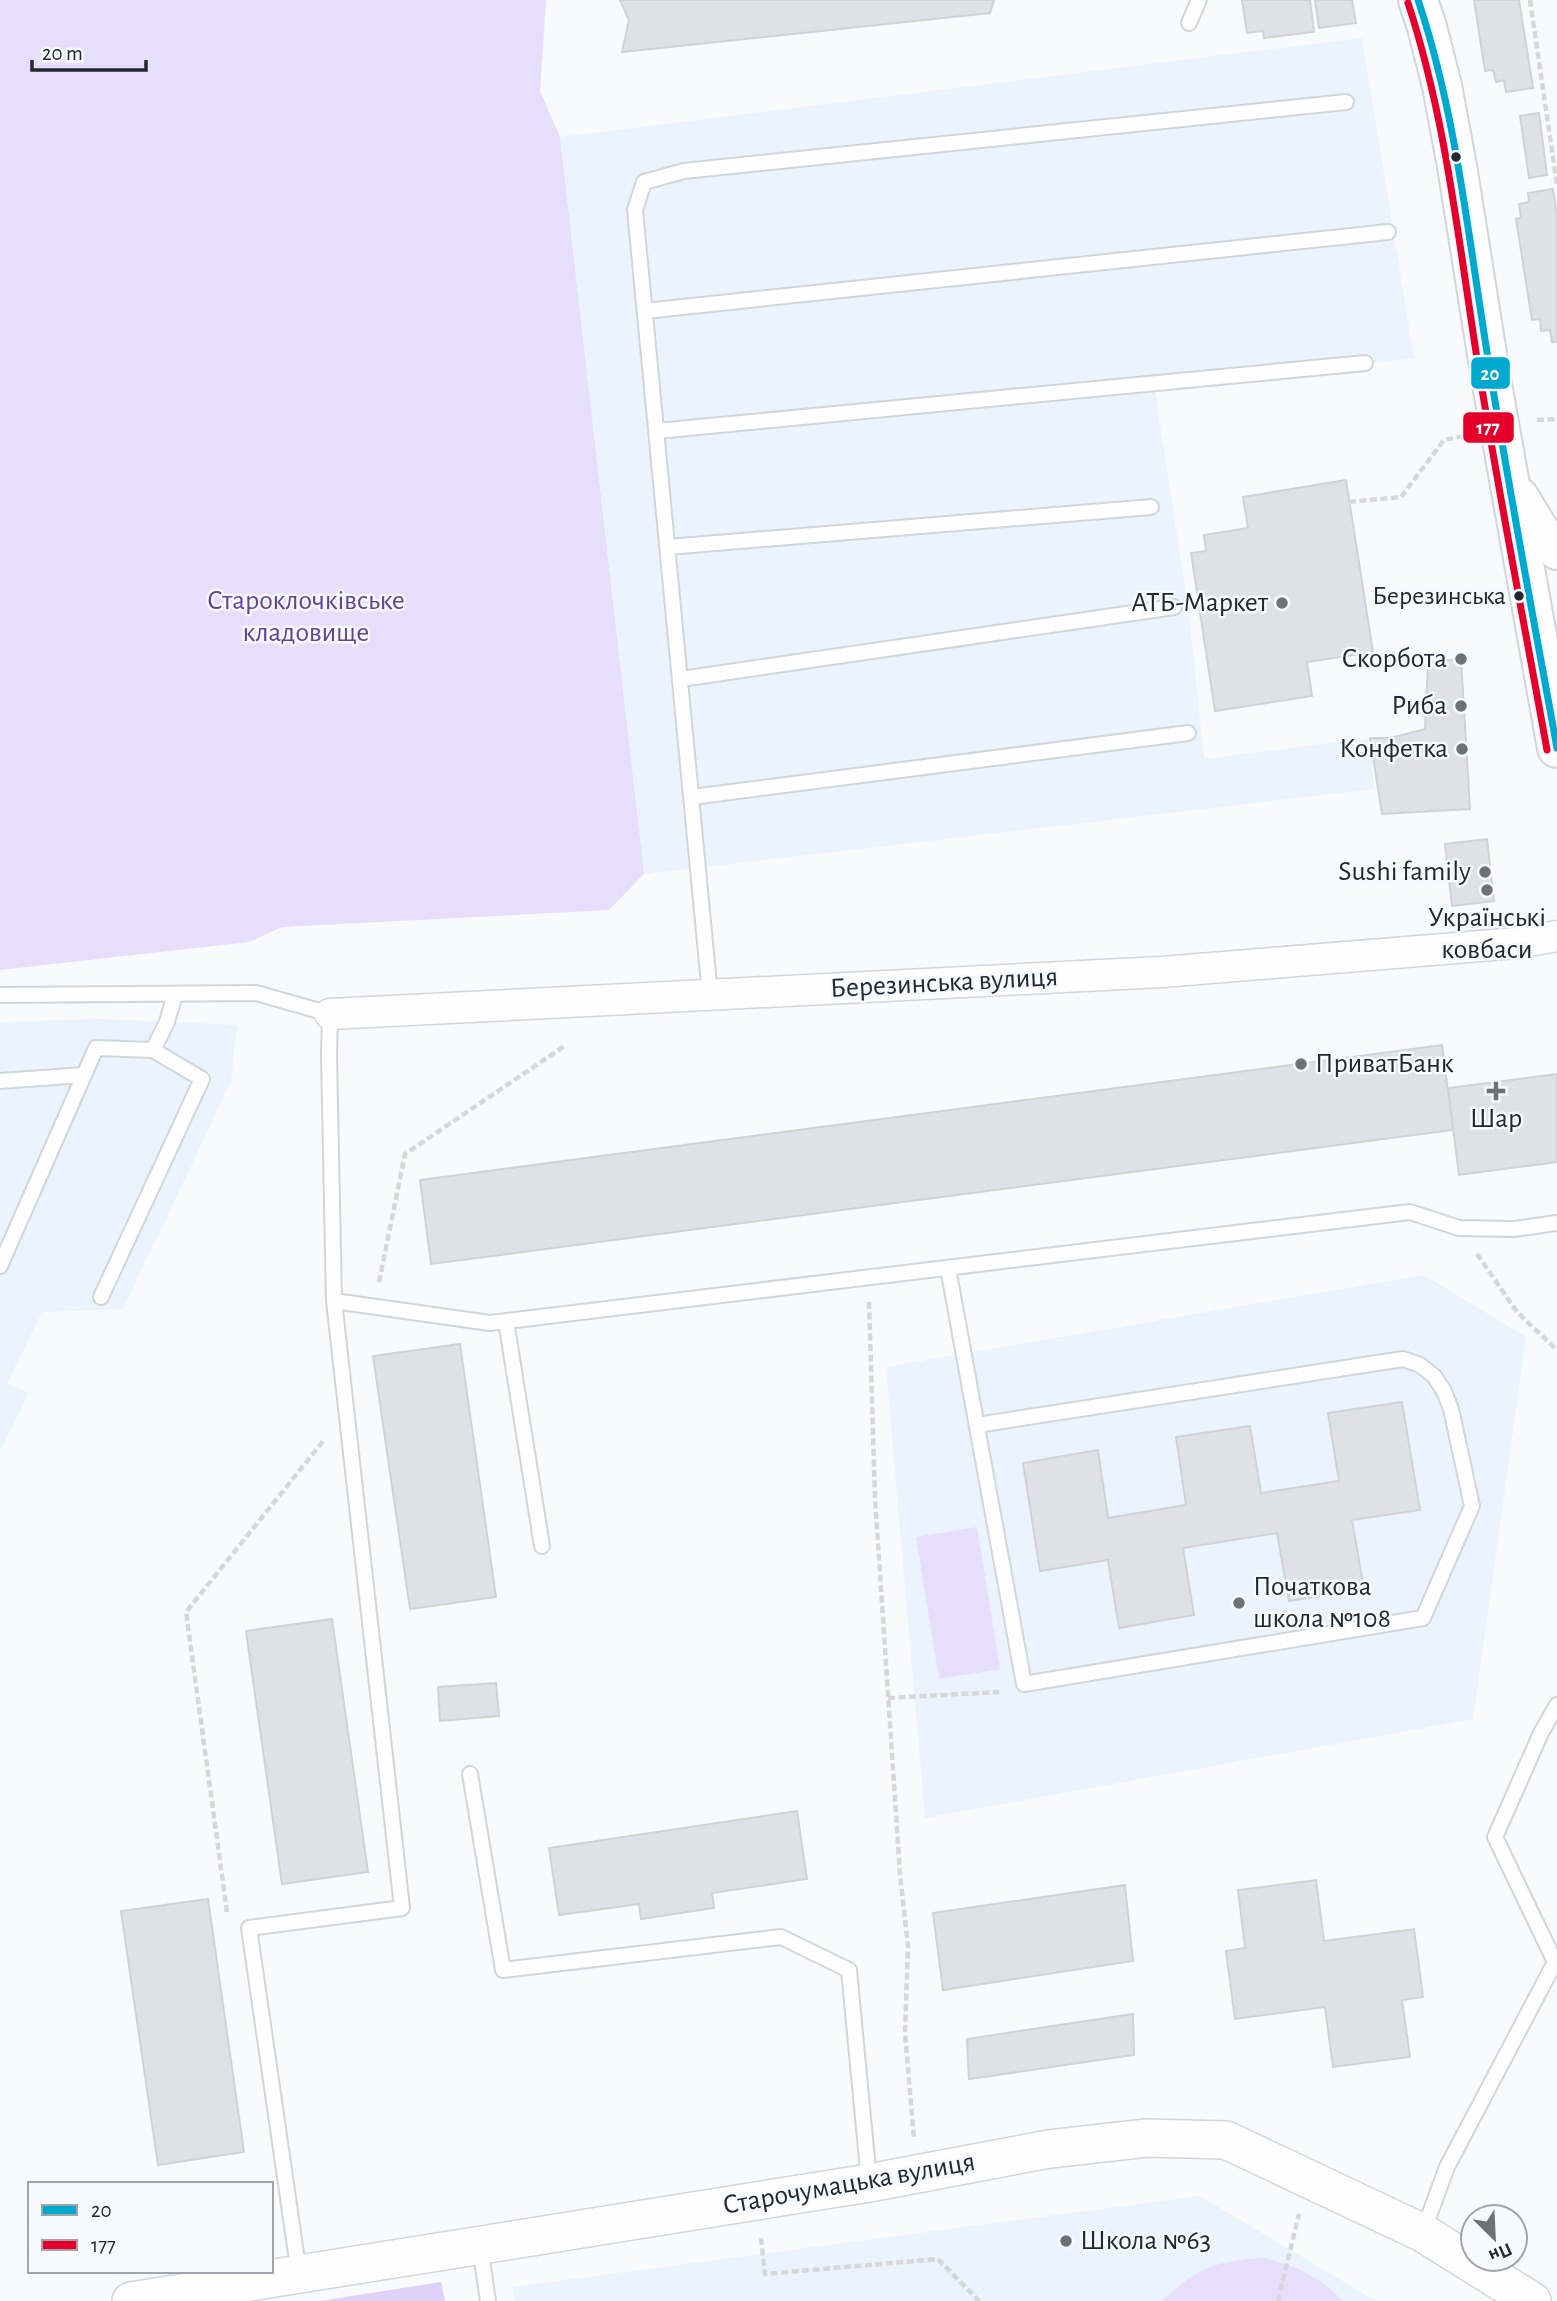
<svg xmlns="http://www.w3.org/2000/svg" width="1557" height="2301" font-family="'Alegreya Sans',sans-serif">
	<style>
		.built { fill: #ebf4fe }
		.green { fill: #e6defb }
		.forest { fill: #ded2f9 }
		.building { fill: #dfe1e7; stroke: #d0d2d8; stroke-width: 2 }
		.lines { fill: none; stroke-linecap: round; stroke-linejoin: round }
		.service-casing { stroke: #d1d6db; stroke-width: 18 }
		.minor-casing { stroke: #d1d6db; stroke-width: 33 }
		.tertiary-casing { stroke: #d1d6db; stroke-width: 40 }
		.secondary-casing { stroke: #d1d6db; stroke-width: 42 }
		.path { stroke: #d7d7d8; stroke-width: 4.5; stroke-dasharray: 7 3.5; stroke-linecap: butt }
		.service { stroke: #fefeff; stroke-width: 14 }
		.minor { stroke: #fefeff; stroke-width: 30 }
		.tertiary { stroke: #fefeff; stroke-width: 37 }
		.secondary { stroke: #fefeff; stroke-width: 38 }
		.bus-1-casing { stroke: #f6f9fe; stroke-width: 12 }
		.bus-2-casing { stroke: #f6f9fe; stroke-width: 12 }
		.bus-1 { stroke: #00a9ce; stroke-width: 7 }
		.bus-2 { stroke: #e4002b; stroke-width: 7 }
		.bus-dot { fill: #21282f; stroke: #f6f9fe; stroke-width: 2.5 }
		.poi-dot { fill: #6c7277; stroke: #f6f9fe; stroke-width: 2.5 }
		.labels { text-anchor: middle; dominant-baseline: central; stroke-width: 5; stroke-linejoin: round; paint-order: stroke }
		.bus-label { font-size: 26px; fill: #21282f; stroke: #f6f9fe; text-anchor: end }
		.park-label { font-size: 28px; fill: #634394; stroke: #f6f9fe }
		.poi-label { font-size: 28px; fill: #21282f; stroke: #f6f9fe; text-anchor: end }
		.street-label { font-size: 28px; fill: #21282f; stroke: #f6f9fe }
		.line-badge { stroke: #f6f9fe; stroke-width: 2.5 }
		.badge-label { font-size: 19px; text-anchor: middle; font-weight: bold; fill: #fff }
	</style>
	<rect width="100%" height="100%" fill="#f8fafc"/>
	<path class="built" d="M1362 38 1414 358 1155 391 1189 613 1204 759 1370 738 1374 789 644 874 560 137Z
		M100 1019 237 1025 231 1082 123 1309 42 1312 7 1383 29 1393 0 1451V1022Z
		M1424 1275 1526 1337 1473 1719 925 1818 886 1367Z
		M1200 2196 1376 2301H515L513 2287Z"/>
	<path class="green" d="M0 0H546L540 91 560 137 644 874 609 910 282 927 249 942 0 970Z
		M977 1527 1000 1669 939 1679 916 1537Z
		M1264 2258C1296 2266 1320 2276 1342 2301H1163C1194 2268 1219 2260 1264 2258Z"/>
	<path class="forest" d="M441 2282 445 2301H320Z"/>
	<path class="building" d="M620 0H994L990 13 622 52 629 20Z
		M1242 0H1310L1314 32 1264 38 1263 31 1247 33Z
		M1315 0H1352L1356 23 1319 28Z
		M1474 0H1519L1533 88 1506 92 1504 80 1496 82 1493 70 1485 71Z
		M1539 113 1547 175 1529 178 1520 116Z
		M1553 189 1557 215V342H1552L1550 330 1541 331 1540 319 1532 320 1516 219 1521 218 1519 204 1529 202 1528 193Z
		M1346 480 1373 652 1307 662 1312 696 1215 711 1191 553 1206 551 1204 535 1248 528 1243 497Z
		M1461 659 1470 809 1382 814 1370 738H1390L1425 729 1428 662Z
		M1487 839 1494 901 1452 906 1445 844Z
		M1442 1045 1453 1130 431 1264 420 1180Z
		M1557 1074V1162L1459 1175 1448 1088Z
		M460 1344 496 1597 410 1609 373 1356Z
		M1402 1402 1420 1510 1352 1520 1364 1589 1289 1601 1277 1533 1183 1548 1194 1615 1119 1628 1108 1560 1040 1571 1023 1463 1098 1450 1108 1518 1186 1505 1176 1437 1250 1426 1261 1493 1339 1481 1328 1413Z
		M332 1619 368 1872 282 1884 246 1631Z
		M496 1683 499 1716 440 1721 438 1687Z
		M797 1811 807 1879 712 1893 714 1908 641 1919 639 1904 559 1915 549 1848Z
		M1316 1880 1324 1941 1414 1929 1423 1997 1402 2000 1410 2057 1333 2067 1325 2007 1235 2019 1226 1951 1245 1948 1238 1890Z
		M1125 1885 1133 1961 943 1990 933 1913Z
		M208 1899 244 2152 158 2165 121 1911Z
		M1133 2014 1134 2055 969 2079 967 2039Z"/>
	<g class="lines">
		<g class="service-casing">
			<path id="service" d="M1189 23 1199 0
				M645 311 1388 232
				M657 431 1365 363
				M668 547 1151 507
				M681 679 1174 607
				M692 797 1188 733
				M0 995 256 993 330 1014 329 1055 334 1301 490 1323 1410 1212 1459 1228 1514 1229 1557 1223
				M710 995 635 210 644 182 684 171 1346 102
				M153 1050 167 1022 175 994
				M0 1081 84 1075
				M0 1266 96 1048 153 1050 202 1079 101 1297
				M948 1268 1024 1684 1423 1618 1472 1506 1451 1409 1444 1391 1434 1376 1420 1365 1403 1359 977 1425
				M506 1321 542 1546
				M470 1774 503 1970 781 1937 849 1970 869 2181
				M1423 2232 1447 2167 1555 1962 1495 1837 1541 1733 1557 1705
				M480 2247 488 2301
				M299 2274 249 1928 402 1908 334 1301"/>
		</g>
		<g class="minor-casing">
			<path id="minor" d="M330 1014 1162 972 1517 943 1557 936"/>
		</g>
		<g class="tertiary-casing">
			<path id="tertiary" d="M131 2301 869 2183 1049 2149 1147 2138 1226 2140 1423 2233 1532 2301"/>
		</g>
		<g class="secondary-casing">
			<path id="secondary" d="M1418 0 1427 27 1442 86 1457 166 1490 373 1557 748
				M1519 497 1541 533 1557 550"/>
		</g>
		<path class="path" d="M1530 0 1557 185
			M1537 420 1557 419
			M1349 502 1401 497 1444 440 1464 436
			M1477 1254 1517 1312 1557 1350
			M379 1282 405 1154 566 1045
			M869 1302 875 1498 900 1874 908 1946 905 2033 914 2139
			M888 1698 999 1692
			M227 1912 186 1612 324 1440
			M761 2238 765 2274 938 2259 979 2301
			M1278 2301 1299 2214"/>
		<use href="#service" class="service"/>
		<use href="#minor" class="minor"/>
		<use href="#tertiary" class="tertiary"/>
		<use href="#secondary" class="secondary"/>
		<g class="bus-1-casing">
			<path id="bus-1" d="M1418 0C1456 113 1468 235 1487 352 1508 485 1533 616 1557 748"/>
		</g>
		<g class="bus-2-casing">
			<path id="bus-2" d="M1408 3C1445 115 1458 236 1476 352 1497 485 1523 617 1547 750"/>
		</g>
		<use href="#bus-1" class="bus-1"/>
		<use href="#bus-2" class="bus-2"/>
	</g>
	<g class="bus-dot">
		<circle cx="1456" cy="157" r="6"/>
		<circle cx="1519" cy="596" r="6"/>
	</g>
	<g class="poi-dot">
		<circle cx="1282" cy="603" r="7"/>
		<circle cx="1461" cy="659" r="7"/>
		<circle cx="1461" cy="706" r="7"/>
		<circle cx="1462" cy="749" r="7"/>
		<circle cx="1485" cy="872" r="7"/>
		<circle cx="1487" cy="890" r="7"/>
		<circle cx="1301" cy="1064" r="7"/>
		<path d="M1492.5 1080.5h7v7h7v7h-7v7h-7v-7h-7v-7h7z"/>
		<circle cx="1239" cy="1603" r="7"/>
		<circle cx="1066" cy="2241" r="7"/>
	</g>
	<g class="labels">
		<g class="bus-label">
			<text x="1506" y="596">Березинська</text>
		</g>
		<g class="park-label">
			<text x="306" y="601">Староклочківське<tspan x="306" dy="32">кладовище</tspan></text>
		</g>
		<g class="poi-label">
			<text x="1268" y="603">АТБ-Маркет</text>
			<text x="1447" y="659">Скорбота</text>
			<text x="1447" y="706">Риба</text>
			<text x="1448" y="749">Конфетка</text>
			<text x="1471" y="872">Sushi family</text>
			<text x="1487" y="918" text-anchor="middle">Українські<tspan x="1487" dy="32">ковбаси</tspan></text>
			<text x="1315" y="1064" text-anchor="start">ПриватБанк</text>
			<text x="1496" y="1119" text-anchor="middle">Шар</text>
			<text x="1253" y="1587" text-anchor="start">Початкова<tspan x="1253" dy="32">школа №108</tspan></text>
			<text x="1080" y="2241" text-anchor="start">Школа №63</text>
		</g>
		<g class="street-label">
			<text transform="translate(944 983) rotate(-3)">Березинська вулиця</text>
			<text transform="translate(849 2184) rotate(-10)">Старочумацька вулиця</text>
		</g>
	</g>
	<g class="line-badge">
		<rect x="1470" y="356" width="41" height="34" rx="7" fill="#00a9ce"/>
		<rect x="1462" y="411" width="53" height="33" rx="7" fill="#e4002b"/>
	</g>
	<g class="badge-label">
		<text x="1490" y="380">20</text>
		<text x="1488" y="434">177</text>
	</g>
	<rect x="28" y="2182" width="245" height="91" fill="#f6f9fe" stroke="#a1a5ab" stroke-width="2"/>
	<rect x="42" y="2205" width="35" height="10" fill="#00a9ce" stroke="#a1a5ab" stroke-width="2"/>
	<text x="91" y="2217" font-size="21" fill="#21282f">20</text>
	<rect x="42" y="2240" width="35" height="10" fill="#e4002b" stroke="#a1a5ab" stroke-width="2"/>
	<text x="91" y="2252" font-size="21" fill="#21282f">177</text>
	<g transform="translate(1494 2238) rotate(156)"><circle r="33" fill="#f6f9fe" stroke="#a1a5ab" stroke-width="2"/>
	<path d="M0-5L12 26L0 18L-12 26Z" fill="#6c7277"/>
	<text y="-10" font-size="19" font-weight="bold" text-anchor="middle" fill="#21282f">Пн</text>
	</g>
	<path d="M32 60v10h114v-10" fill="none" stroke="#21282f" stroke-width="3.5"/>
	<text x="42" y="60" font-size="21" fill="#21282f" stroke="#f6f9fe" stroke-width="5" paint-order="stroke">20 m</text>
</svg>
